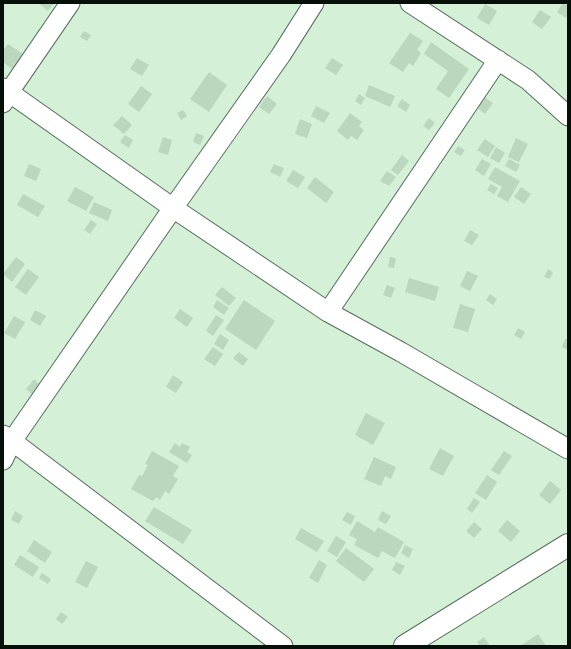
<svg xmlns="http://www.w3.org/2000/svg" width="571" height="649" font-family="'Titillium Web',sans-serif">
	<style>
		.building { fill: #bbd7be }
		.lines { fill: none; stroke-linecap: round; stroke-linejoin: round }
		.street-casing { stroke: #566f59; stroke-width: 21 }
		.secondary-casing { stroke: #566f59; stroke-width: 24 }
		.street { stroke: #fff; stroke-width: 19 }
		.secondary { stroke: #fff; stroke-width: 22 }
	</style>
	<rect width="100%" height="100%" fill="#d4f1d7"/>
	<path class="building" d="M38 3H54L48 11Z
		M563 3 568 6V14L566 18 557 12Z
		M485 4 497 11 489 25 477 18Z
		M540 10 551 17 542 29 532 22Z
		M84 31 91 35 87 41 80 37Z
		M410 33 423 41 417 50 421 53 413 66 409 63 403 72 389 63Z
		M431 42 469 69 449 98 436 89 448 71 424 54Z
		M8 44 23 54 12 69 3 62V50Z
		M137 58 149 65 142 76 130 69Z
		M332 58 343 65 336 75 325 68Z
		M209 72 227 85 209 112 190 99Z
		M369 85 395 96 390 107 365 96Z
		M141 86 152 94 139 112 128 104Z
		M359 94 365 98 361 105 355 101Z
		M267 96 277 104 269 114 259 107Z
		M483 96 493 103 485 114 475 106Z
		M402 99 410 105 406 112 397 106Z
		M316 106 330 113 324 123 311 116Z
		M183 110 187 116 181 120 177 113Z
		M350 113 362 122 359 126 364 130 357 140 351 136 348 140 337 131Z
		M122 116 132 125 124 134 113 125Z
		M429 118 435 123 429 130 423 126Z
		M300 119 312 124 307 138 295 134Z
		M196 133 204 136 200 145 193 142Z
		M125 135 133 140 129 148 120 142Z
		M163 137 172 140 168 155 158 152Z
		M516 138 528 144 519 162 508 157Z
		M485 139 495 146 488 157 477 150Z
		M458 146 465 150 461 156 454 152Z
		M496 147 505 153 499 163 490 158Z
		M402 155 409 161 398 175 391 170Z
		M482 159 491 164 484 176 475 170Z
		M509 159 520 165 516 172 505 166Z
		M29 164 41 169 36 181 24 176Z
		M274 164 284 168 280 177 270 172Z
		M495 167 520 181 508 202 497 196 502 187 488 179Z
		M293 170 305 177 298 188 286 181Z
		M387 171 396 177 389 186 380 181Z
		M315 177 334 192 326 203 307 188Z
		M491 184 498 188 494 194 487 190Z
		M75 187 94 197 86 211 67 201Z
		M521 187 531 194 524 204 514 197Z
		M23 194 45 206 38 217 17 205Z
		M94 202 112 210 108 221 89 213Z
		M91 220 97 224 90 234 84 230Z
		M470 230 479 235 472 245 464 241Z
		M16 257 25 264 12 282 3 274Z
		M390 257 396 258 394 268 388 267Z
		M28 269 39 277 26 295 15 287Z
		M548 269 553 272 550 279 544 277Z
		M467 271 478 276 470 291 460 286Z
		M409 278 439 287 435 301 405 292Z
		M387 285 395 288 391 298 383 295Z
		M222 287 236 298 229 306 215 295Z
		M490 294 497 299 493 305 486 300Z
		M217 300 229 308 224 315 213 307Z
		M244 300 275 321 256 350 225 329Z
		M460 304 475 309 468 332 453 328Z
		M180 309 193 318 187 327 174 318Z
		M35 310 46 316 40 326 30 320Z
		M216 315 224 320 213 336 206 331Z
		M14 316 25 322 15 339 4 333Z
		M518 328 525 332 521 339 514 335Z
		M220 334 229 340 223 350 214 344Z
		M565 339 568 340V350L562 347Z
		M213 347 223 354 215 366 204 359Z
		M239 352 248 359 243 366 233 358Z
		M173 375 183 382 176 393 166 387Z
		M34 379 42 387 34 396 26 389Z
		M366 413 385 423 373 445 355 435Z
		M175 443 180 447 182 443 190 447 187 452 192 455 187 463 169 452Z
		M440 448 454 456 443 476 429 469Z
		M152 451 179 466 173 476 178 479 169 494 165 491 160 500 156 497 153 501 131 489 139 475 142 476 148 465 145 464Z
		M504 451 512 456 499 475 491 470Z
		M374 457 396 467 391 479 385 476 381 486 364 479Z
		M487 475 497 482 486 500 475 493Z
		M550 481 561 490 550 504 539 495Z
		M474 498 480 502 472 513 467 509Z
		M154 507 192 530 183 544 145 521Z
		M15 511 23 516 19 524 11 520Z
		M382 511 391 516 386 524 378 520Z
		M347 512 355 516 351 525 342 520Z
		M507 520 520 531 511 542 498 531Z
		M357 521 375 532 378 527 404 542 395 558 382 551 378 558 354 545 357 539 349 535Z
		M474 522 482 529 474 538 466 531Z
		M301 528 324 541 317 552 295 539Z
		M336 536 346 542 337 557 327 551Z
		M34 540 52 552 45 563 27 551Z
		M405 545 413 549 409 558 401 553Z
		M346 548 374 569 364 582 336 561Z
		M20 555 39 567 33 577 14 565Z
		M319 560 327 565 318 583 309 578Z
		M86 561 98 567 87 588 75 582Z
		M396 562 405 566 400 575 392 570Z
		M42 573 51 579 48 584 39 578Z
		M61 612 68 617 62 624 56 619Z
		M538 634 546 646H520Z
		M484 637 489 644 485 646H480L477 642Z"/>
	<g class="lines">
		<g class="street-casing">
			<path id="street" d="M410 3 528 80 568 116
				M3 88 173 208 328 312 401 352 568 449
				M3 103 9 92 70 3
				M328 312 498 60
				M3 435 12 441 283 646
				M3 460 12 441 173 208 281 55 314 3"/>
		</g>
		<g class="secondary-casing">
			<path id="secondary" d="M405 646 568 545"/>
		</g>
		<use href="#street" class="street"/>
		<use href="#secondary" class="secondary"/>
	</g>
	<rect width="571" height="649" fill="none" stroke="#071008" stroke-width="8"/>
</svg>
